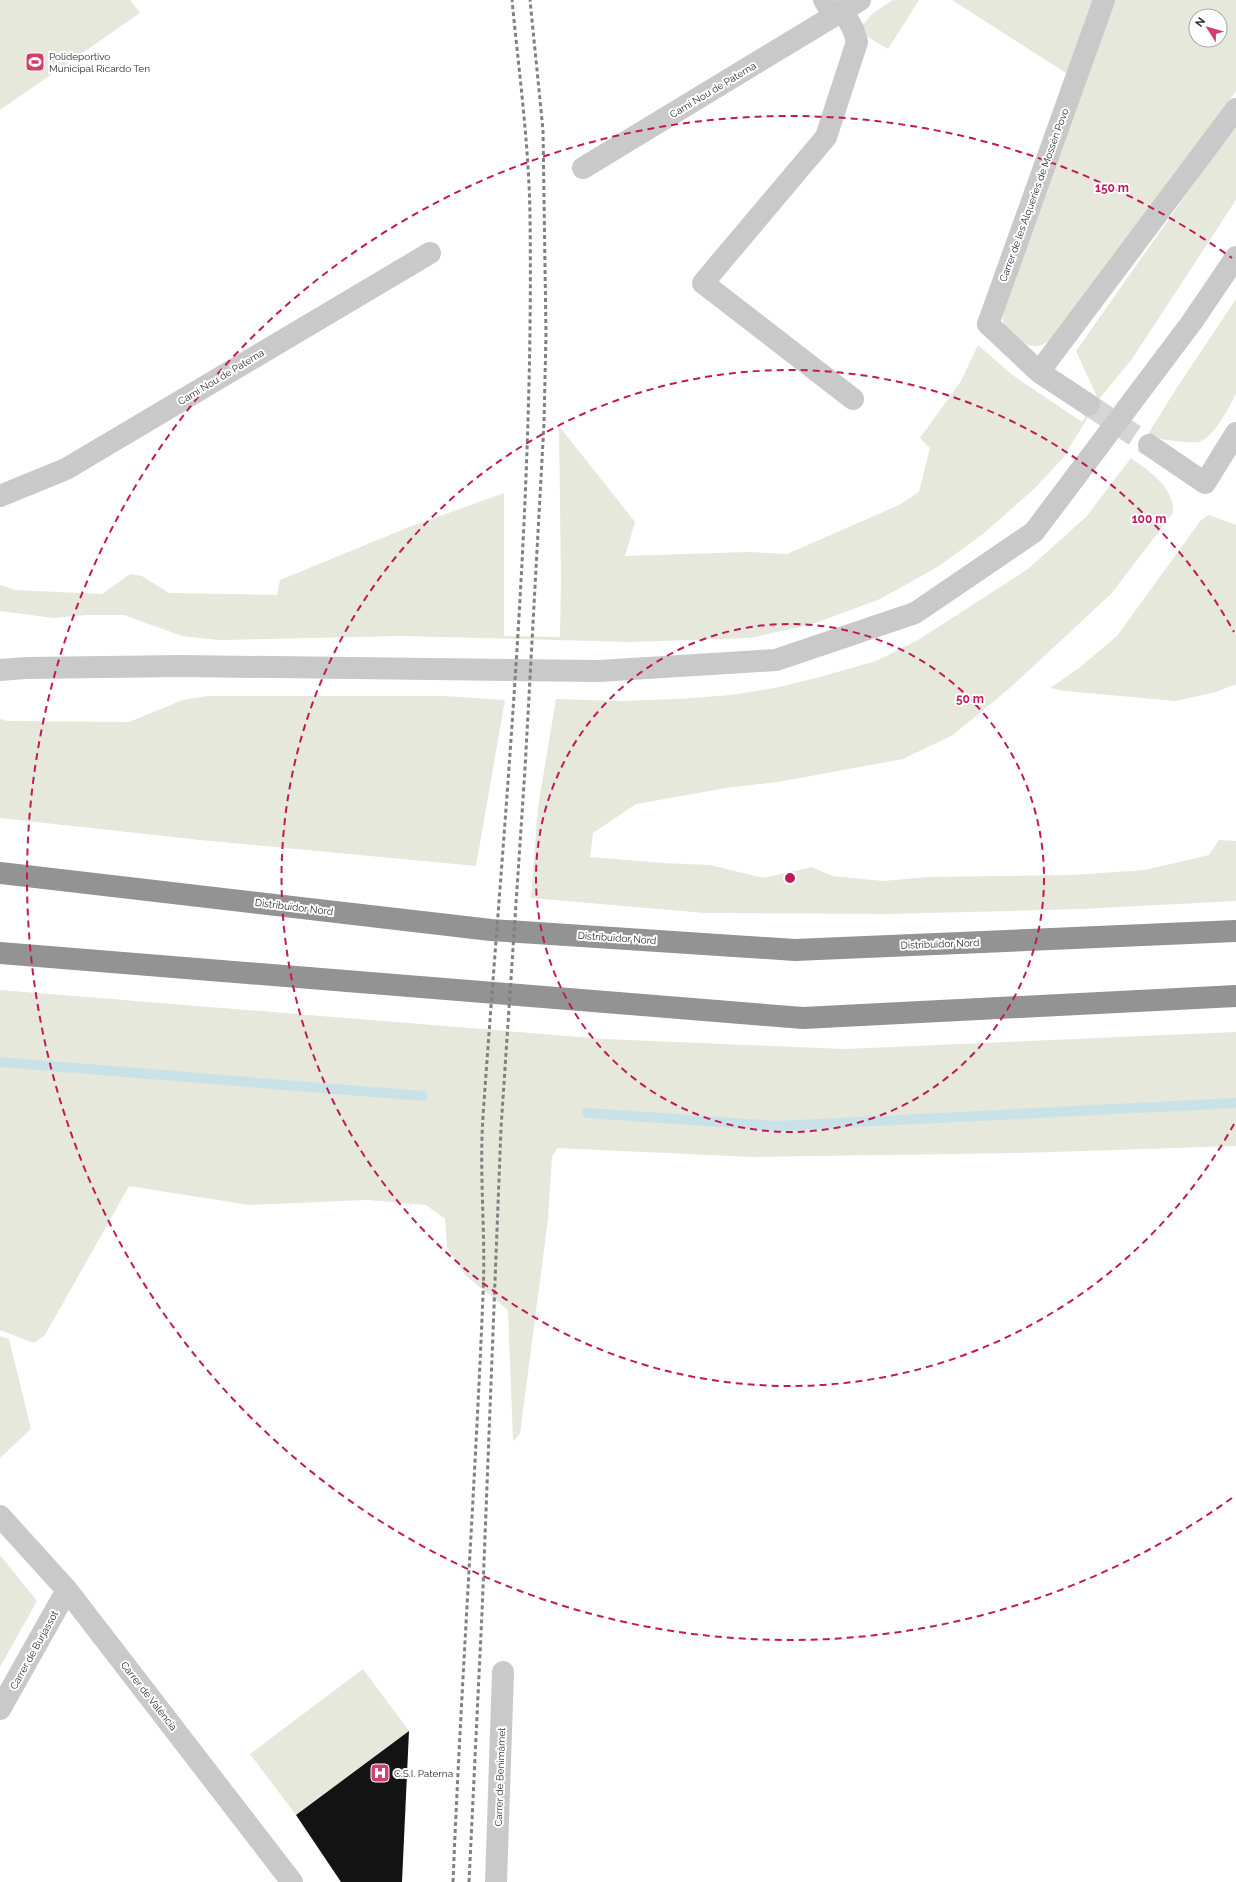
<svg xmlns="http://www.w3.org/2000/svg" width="1236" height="1882" font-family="Raleway,sans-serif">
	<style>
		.green { fill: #e5e8db; fill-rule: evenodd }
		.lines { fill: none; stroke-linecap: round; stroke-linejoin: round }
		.stream { stroke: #c9e2e7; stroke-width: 10 }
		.building { fill: #131313 }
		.minor-tunnel { stroke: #d5d5d5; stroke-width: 22; stroke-dasharray: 22 11; stroke-linecap: butt }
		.minor { stroke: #c9c9c9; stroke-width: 22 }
		.highway { stroke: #939393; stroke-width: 22 }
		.rail { stroke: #818181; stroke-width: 3; stroke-dasharray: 4 3; stroke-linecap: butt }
		.ring { fill: none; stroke: #c2185b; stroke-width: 2; stroke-dasharray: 7 5 }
		.labels { text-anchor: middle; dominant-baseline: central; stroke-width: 4; stroke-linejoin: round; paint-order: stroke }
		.poi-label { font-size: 10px; fill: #2c2c2c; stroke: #fff; text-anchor: start }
		.street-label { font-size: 10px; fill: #2c2c2c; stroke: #fff }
		.centre { fill: #c2185b; stroke: #fff; stroke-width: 2 }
		.ring-label { font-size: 12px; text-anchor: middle; font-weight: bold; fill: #c2185b; stroke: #fff; stroke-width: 4; stroke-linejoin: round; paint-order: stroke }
	</style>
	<rect width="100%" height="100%" fill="#fff"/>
	<path class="green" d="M0 0H130L140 13 0 110Z
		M893 0H919L888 49 864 35 863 25 873 13Z
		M952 0H1095L1066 73Z
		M1114 0H1236V91L1063 329C1046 345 1036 353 1014 338 1008 334 1004 328 1003 320 1002 313 1004 305 1005 298ZM1196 16H1220V40H1196Z
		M1236 128V200L1132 359 1099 399 1063 458 1035 488 983 534 939 566 880 599 813 624 750 638 630 642 400 636 219 640 182 636 124 615H86L54 618 0 611V585L15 590 102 594 130 574 142 576 169 593 277 595 280 580 409 527 504 493V636L560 637 561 579 559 426 635 522 625 556 748 552 787 554 899 505 919 492 930 448 920 438 961 381 978 345 1011 374 1082 422 1097 397 1076 351 1207 165Z
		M1236 299V394C1228 409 1214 437 1199 442 1190 444 1160 439 1150 437L1148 434 1176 389Z
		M1131 458C1149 471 1175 488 1173 513L1111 594 1011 687 953 735 903 759 778 782 726 788 636 804 593 833 590 857 663 863 710 865 763 878 812 867 832 876 883 881 928 877 1073 875 1145 870 1209 855 1219 840 1236 841V901L1081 909 888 914 705 913 531 898 538 807 556 699 619 701 678 699 731 695 775 688 820 677 876 661 918 640 1028 569 1086 517Z
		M1209 515 1236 525V684L1216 692 1176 701 1065 691 1050 688 1079 668 1117 636 1201 520Z
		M208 696H443L505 700 476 866 200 840 0 818V719L8 721 129 722 183 700Z
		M0 990 605 1039 845 1049 1236 1032V1146L1020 1153 753 1157 557 1148 552 1157 548 1219 520 1434 513 1441 508 1310 465 1275 447 1247 445 1219 426 1205 367 1200 249 1205 129 1186 45 1335 34 1343 0 1330Z
		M0 1336 9 1339 31 1429 0 1458Z
		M0 1555 37 1601 0 1667Z
		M363 1669 409 1731 296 1815 250 1754Z"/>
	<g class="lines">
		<path class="stream" d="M0 1062 423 1096
			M587 1113 777 1126 1236 1103"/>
	</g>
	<path class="building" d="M409 1731 402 1882H341L296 1815Z"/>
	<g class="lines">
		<path class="minor-tunnel" d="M1089 405 1149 445"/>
		<path class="minor" d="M824 0 834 16
			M843 11 853 29 857 42 826 137 703 283 853 399
			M583 168 860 0
			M1039 372 1236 109
			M1089 405 1039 372 988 324 1104 0
			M1149 445 1205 483 1236 433
			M0 496 66 469 430 253
			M0 670 26 668 182 666 599 671 776 660 915 613 1034 532 1192 322 1236 257
			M0 1516 67 1590 292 1882
			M0 1709 67 1590
			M496 1882 503 1672"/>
		<path class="highway" d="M0 873 491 930 795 950 1236 931
			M0 953 803 1018 1236 996"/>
		<path class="rail" d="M453 1882C461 1686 475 1491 483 1295 486 1236 479 1175 483 1116 504 817 534 517 530 217 529 145 519 72 512 0
			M469 1882 482 1613 501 1128 525 769 544 423 546 334 543 130 530 0"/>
	</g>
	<g class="ring">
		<circle cx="790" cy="878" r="254"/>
		<path d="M1234 1124A508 508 0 1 1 1234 632"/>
		<path d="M1232 1498A762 762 0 1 1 1232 258"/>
	</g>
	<defs>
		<g id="stadium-square" transform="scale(1)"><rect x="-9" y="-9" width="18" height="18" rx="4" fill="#d23f6a" stroke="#fff"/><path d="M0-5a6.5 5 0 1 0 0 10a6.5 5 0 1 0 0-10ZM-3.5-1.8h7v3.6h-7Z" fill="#fff"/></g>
		<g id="hospital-square" transform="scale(1)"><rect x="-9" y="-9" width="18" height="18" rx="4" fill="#d23f6a" stroke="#fff"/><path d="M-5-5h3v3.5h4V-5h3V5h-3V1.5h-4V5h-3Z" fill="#fff"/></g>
	</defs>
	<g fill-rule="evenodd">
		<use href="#stadium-square" x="35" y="62"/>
		<use href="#hospital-square" x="380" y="1773"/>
	</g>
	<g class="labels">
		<g class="poi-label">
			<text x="49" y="56">Polideportivo<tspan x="49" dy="12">Municipal Ricardo Ten</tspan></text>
			<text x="394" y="1773">C.S.I. Paterna</text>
		</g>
		<g class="street-label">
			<text transform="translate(713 90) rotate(-31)">Camí Nou de Paterna</text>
			<text transform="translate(1034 195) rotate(-70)">Carrer de les Alqueries de Mossén Povo</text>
			<text transform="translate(221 377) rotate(-31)">Camí Nou de Paterna</text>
			<text transform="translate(294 907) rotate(7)">Distribuïdor Nord</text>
			<text transform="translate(617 938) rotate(4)">Distribuïdor Nord</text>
			<text transform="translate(940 944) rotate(-2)">Distribuïdor Nord</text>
			<text transform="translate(34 1650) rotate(-61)">Carrer de Burjassot</text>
			<text transform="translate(149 1696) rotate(52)">Carrer de València</text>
			<text transform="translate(500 1777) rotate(-88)">Carrer de Benimàmet</text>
		</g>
	</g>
	<circle cx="790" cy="878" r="6" class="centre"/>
	<g class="ring-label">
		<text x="1112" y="192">150 m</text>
		<text x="1149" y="523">100 m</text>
		<text x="970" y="703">50 m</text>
	</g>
	<g transform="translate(1208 28) rotate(307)"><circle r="19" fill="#ffffff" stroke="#ababab"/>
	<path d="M0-3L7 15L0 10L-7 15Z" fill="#d23f6a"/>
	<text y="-6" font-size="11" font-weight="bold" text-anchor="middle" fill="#2c2c2c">N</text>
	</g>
</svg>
